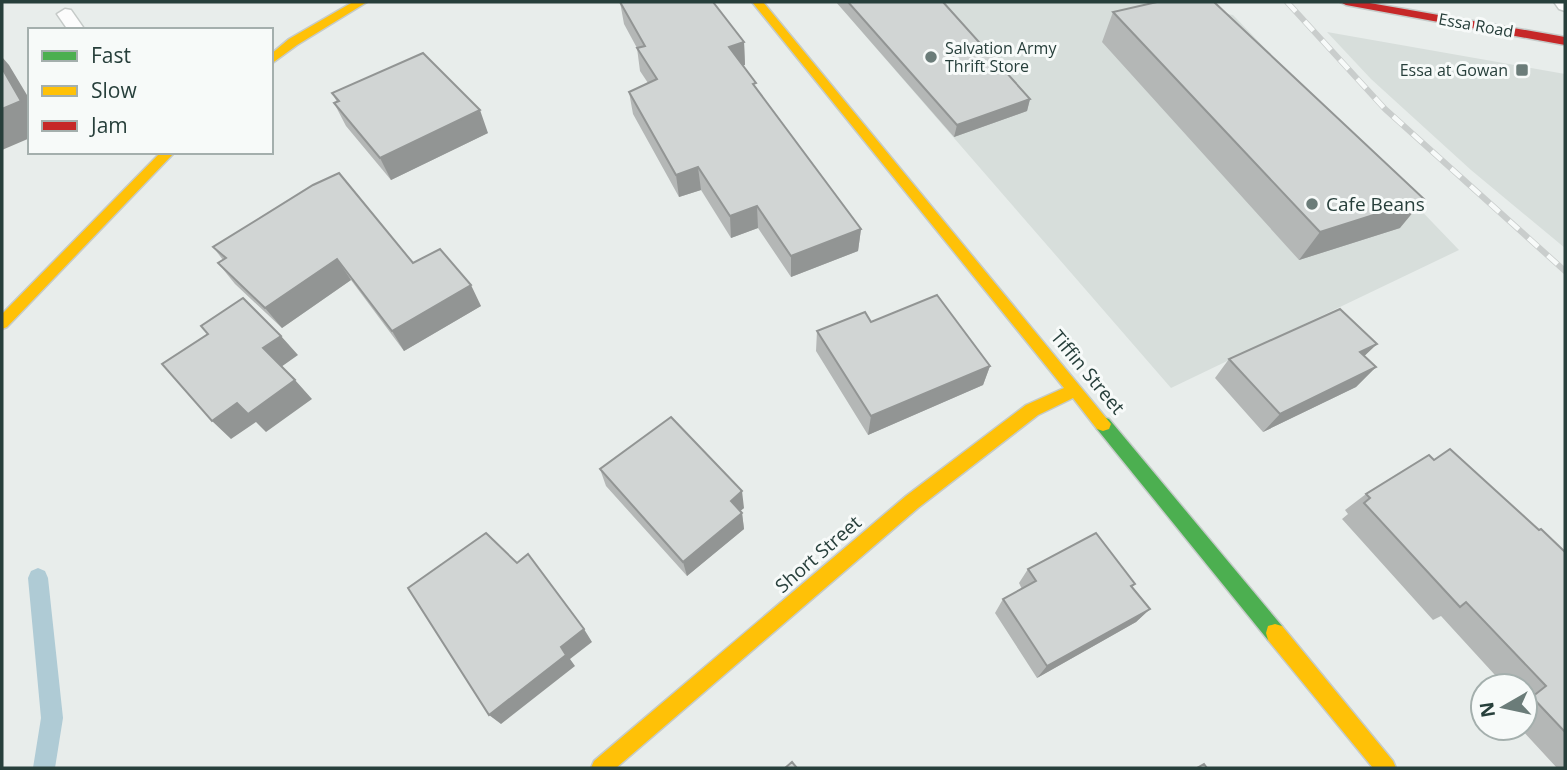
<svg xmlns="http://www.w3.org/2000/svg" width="1567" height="770" font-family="'Open Sans',sans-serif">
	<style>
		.built { fill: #d7dedb }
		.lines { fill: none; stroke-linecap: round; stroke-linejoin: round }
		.stream { fill: #afcbd5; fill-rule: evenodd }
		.lane-casing { stroke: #c5cac8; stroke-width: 3 }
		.fast-casing { stroke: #c5cbc9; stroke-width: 3 }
		.slow-casing { stroke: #c5cbc9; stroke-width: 3 }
		.jam-casing { stroke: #c5cbc9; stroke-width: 3 }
		.lane { fill: #fcfcfc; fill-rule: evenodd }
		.fast { fill: #4caf50; fill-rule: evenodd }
		.slow { fill: #ffc107; fill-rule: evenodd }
		.jam { fill: #c62828; fill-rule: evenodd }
		.rail-casing { stroke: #c9cdcc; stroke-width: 6 }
		.rail { stroke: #f7faf9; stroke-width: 4.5; stroke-dasharray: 13; stroke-linecap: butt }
		.wall { fill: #b4b7b6 }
		.shaded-wall { fill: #929594 }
		.building { fill: #d1d5d4; stroke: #929594; stroke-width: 2 }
		.poi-dot { fill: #6b7c79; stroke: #f7faf9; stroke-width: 2.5 }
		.labels { text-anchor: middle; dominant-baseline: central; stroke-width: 6; stroke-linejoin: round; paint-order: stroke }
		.far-street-label { font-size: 16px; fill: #273f3b; stroke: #f7faf9 }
		.far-poi-label { font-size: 16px; fill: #273f3b; stroke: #f7faf9; text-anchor: start }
		.poi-label { font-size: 19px; fill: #273f3b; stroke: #f7faf9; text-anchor: start }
		.street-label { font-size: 19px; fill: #273f3b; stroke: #f7faf9 }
	</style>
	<rect width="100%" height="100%" fill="#e8edeb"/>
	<path class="built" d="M836 2H1161L1233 15 1459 250 1171 388Z
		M1327 32 1565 74V248L1471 170 1371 79Z"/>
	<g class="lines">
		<path class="stream" d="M38 568 45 571 48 578 63 718 55 768H33L41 718 28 578 31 571Z"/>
		<g class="lane-casing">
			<path id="lane" d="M1554 2H1565V11L1559 9Z
				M65 9 71 10 85 30H68L57 14Z"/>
		</g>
		<g class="fast-casing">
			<path id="fast" d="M1103 417 1109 419 1282 626 1284 633 1282 640 1275 642 1268 640 1097 429 1095 424 1097 419Z"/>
		</g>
		<g class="slow-casing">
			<path id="slow" d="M353 2H367L297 45 271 64V54L289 39Z
				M752 2H763L1111 424 1109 429 1103 431 1097 429 1073 398 1038 415 918 508 616 768H591L594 761 906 496 1026 405 1064 388Z
				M161 152H175L7 327 2 329V314Z
				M1275 624 1282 626 1393 761 1396 768H1373L1268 640 1266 633 1268 626Z"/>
		</g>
		<g class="jam-casing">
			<path id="jam" d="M1340 2H1364L1565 37V45L1346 5Z"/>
		</g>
		<use href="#lane" class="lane"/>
		<use href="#fast" class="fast"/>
		<use href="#slow" class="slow"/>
		<use href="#jam" class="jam"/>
		<g class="rail-casing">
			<path id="rail" d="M1287 2 1385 109 1565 271"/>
		</g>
		<use href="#rail" class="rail"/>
	</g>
	<path class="wall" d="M620 2 744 42 745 65H743L756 89 861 229 858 251 791 277 758 228 731 238 701 190 679 197 633 114 629 92 648 83 640 71 637 48 624 24Z
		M836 2H943L1030 99 1027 111 954 137Z
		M1113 12 1400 228 1299 260 1102 42Z
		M332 93 488 133 391 180 346 126 334 103 337 102Z
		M213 247 413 263 481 306 404 351 351 280 282 328 235 284 218 263 223 260Z
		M871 322 990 366 983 385 868 435 816 351 817 331Z
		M1377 344 1364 356 1376 367 1356 387 1263 432 1215 378 1229 359Z
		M1434 460 1539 530 1565 552V768H1557L1520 728H1525V686H1505L1441 616 1433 620 1342 519 1348 514 1345 510 1366 494Z
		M600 469 744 508 740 511 742 513 744 529 687 576 606 486Z
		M1028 569 1135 584 1132 587 1150 609 1136 622 1037 678 995 613 1003 599 1022 589 1019 583Z"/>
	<path class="shaded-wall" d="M744 42 745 65 730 69 729 47Z
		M2 57 9 65 30 100V138L2 150Z
		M1030 99 1027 111 954 137 957 125Z
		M480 110 488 133 391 180 380 158Z
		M698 167 701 190 679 197 676 175Z
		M1424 199 1400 228 1299 260 1320 232Z
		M757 206 758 228 731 238 730 216Z
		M861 229 858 251 791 277V256Z
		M337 259 351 280 282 328 265 308Z
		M471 285 481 306 404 351 392 331Z
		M281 336 298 355 281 367 263 348Z
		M1377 344 1357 363 1360 352Z
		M990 366 983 385 868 435 871 416Z
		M1376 367 1356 387 1263 432 1280 414Z
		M295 380 312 399 266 432 256 422 231 439 212 421 237 403Z
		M742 491 744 508 733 517 731 501Z
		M742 513 744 529 687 576 683 562Z
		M1150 609 1136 622 1037 678 1047 666Z
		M584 629 592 642 570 659 575 666 501 724 489 715 561 647Z"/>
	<path class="building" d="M620 2H713L744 42 729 47 756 83 753 84 861 229 791 256 757 206 730 216 698 167 676 175 629 92 657 79 637 48 645 46Z
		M848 2H943L1030 99 957 125Z
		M1157 2H1214L1424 199 1320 232 1113 12Z
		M423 53 480 110 380 158 334 103 339 101 332 93Z
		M2 68 21 101 2 109Z
		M339 173 413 263 440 249 471 285 392 331 337 259 265 308 218 263 226 258 213 247 313 185Z
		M937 295 990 366 871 416 817 331 865 312 871 322Z
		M243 298 281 336 263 348 295 380 248 414 237 403 212 421 162 364 208 334 201 326Z
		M1340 309 1377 344 1360 352 1376 367 1280 414 1229 359Z
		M671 417 742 491 731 501 742 513 683 562 600 469Z
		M1450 449 1539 530 1541 529 1565 552V732L1532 697 1546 686 1466 602 1460 607 1364 503 1370 498 1366 494 1429 455 1434 460Z
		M486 533 517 563 528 554 584 629 561 647 566 655 489 715 408 588Z
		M1096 533 1135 584 1131 586 1150 609 1047 666 1003 599 1036 581 1028 569Z
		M792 762 797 768H785Z
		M1204 764 1207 768H1197Z"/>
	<g class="poi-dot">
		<circle cx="931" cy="57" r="7"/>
		<rect x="1515" y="63" width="14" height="14" rx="3.5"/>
		<circle cx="1312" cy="204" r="7"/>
	</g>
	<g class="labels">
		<g class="far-street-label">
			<text transform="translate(1476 25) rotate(10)">Essa Road</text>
		</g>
		<g class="far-poi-label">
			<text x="945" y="48">Salvation Army<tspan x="945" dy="18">Thrift Store</tspan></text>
			<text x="1508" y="70" text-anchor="end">Essa at Gowan</text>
		</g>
		<g class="poi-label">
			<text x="1326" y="204">Cafe Beans</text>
		</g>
		<g class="street-label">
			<text transform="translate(1088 372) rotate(50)">Tiffin Street</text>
			<text transform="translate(818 554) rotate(-41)">Short Street</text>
		</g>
	</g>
	<rect width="1567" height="770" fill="none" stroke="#273f3b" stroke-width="7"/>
	<rect x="28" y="28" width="245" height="126" fill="#f7faf9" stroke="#a4afad" stroke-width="2"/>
	<rect x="42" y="51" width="35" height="10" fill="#4caf50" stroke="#a4afad" stroke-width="2"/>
	<text x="91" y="63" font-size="21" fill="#273f3b">Fast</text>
	<rect x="42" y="86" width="35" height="10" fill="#ffc107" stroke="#a4afad" stroke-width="2"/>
	<text x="91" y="98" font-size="21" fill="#273f3b">Slow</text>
	<rect x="42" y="121" width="35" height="10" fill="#c62828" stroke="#a4afad" stroke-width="2"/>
	<text x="91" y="133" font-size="21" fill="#273f3b">Jam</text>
	<g transform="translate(1504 707) rotate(261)"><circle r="33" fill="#f7faf9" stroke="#a4afad" stroke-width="2"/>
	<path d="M0-5L12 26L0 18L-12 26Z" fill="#6b7c79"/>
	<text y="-10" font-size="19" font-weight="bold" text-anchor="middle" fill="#273f3b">N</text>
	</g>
</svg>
